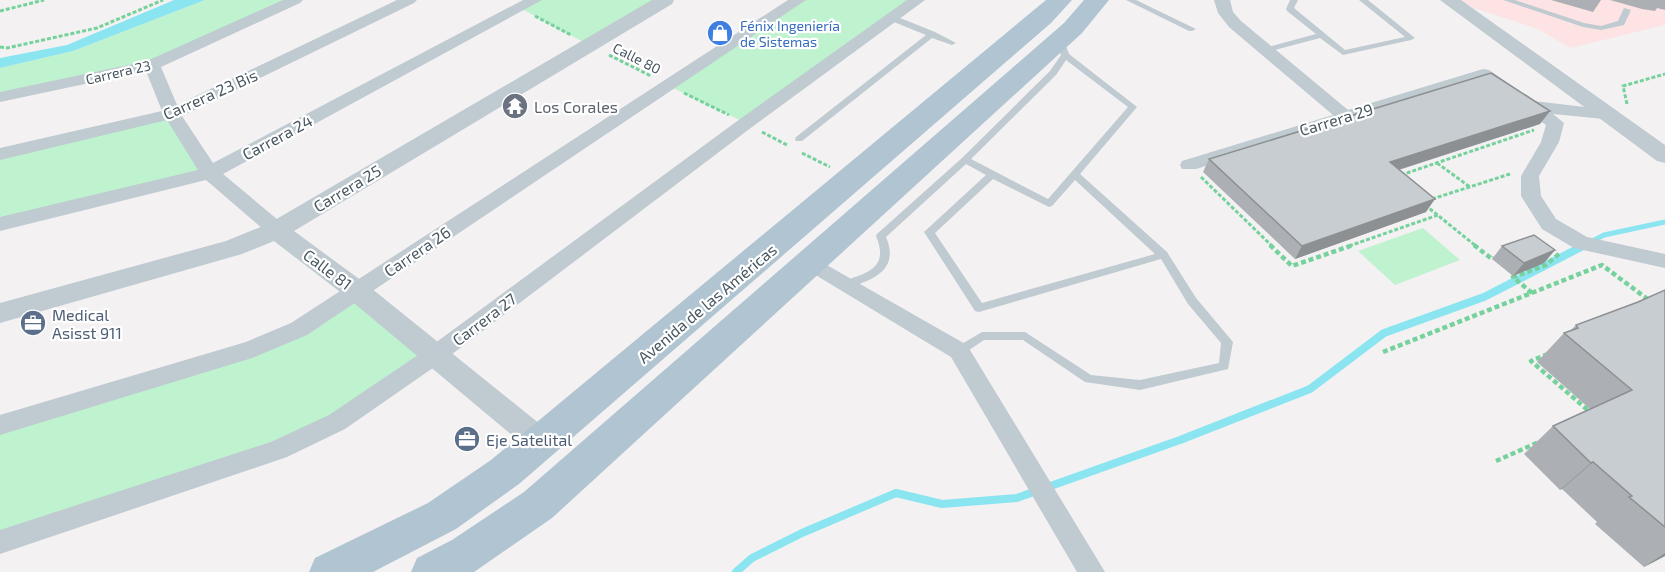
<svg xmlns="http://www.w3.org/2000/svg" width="1665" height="572" font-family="'Exo 2',sans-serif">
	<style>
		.medical { fill: #fde3e3 }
		.green { fill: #bff2ce }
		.water { fill: #8ae5f1 }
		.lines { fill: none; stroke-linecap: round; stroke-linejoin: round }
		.stream-far1 { stroke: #8ae5f1; stroke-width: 5 }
		.stream { stroke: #8ae5f1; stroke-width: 8 }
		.path-far1 { stroke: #75d29c; stroke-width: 3; stroke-dasharray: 4 2; stroke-linecap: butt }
		.path { stroke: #75d29c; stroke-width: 4.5; stroke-dasharray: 5 3; stroke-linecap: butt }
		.service { fill: #bfcad1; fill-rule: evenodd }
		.minor { fill: #bfcad1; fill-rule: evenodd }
		.tertiary { fill: #bfcad1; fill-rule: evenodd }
		.primary { fill: #b0c4d1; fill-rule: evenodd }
		.wall { fill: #acb0b4 }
		.shaded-wall { fill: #8c9092 }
		.building { fill: #c8cdd1; stroke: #8c9092; stroke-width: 1.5 }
		.labels { text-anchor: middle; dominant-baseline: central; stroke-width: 4.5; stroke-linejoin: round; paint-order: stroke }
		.far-shop-label { font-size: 14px; fill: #366cbe; stroke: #fff; text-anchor: start }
		.far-street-label { font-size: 14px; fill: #485760; stroke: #fff }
		.street-label { font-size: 16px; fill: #485760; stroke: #fff }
		.worship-label { font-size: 16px; fill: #5b616d; stroke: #fff; text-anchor: start }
		.service-label { font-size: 16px; fill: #4e5e75; stroke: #fff; text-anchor: start }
	</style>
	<rect width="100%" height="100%" fill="#f4f1f2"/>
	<path class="medical" d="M1450 0H1665V25L1570 48 1538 29Z"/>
	<path class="green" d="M205 0H295L152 65 0 97V68L73 51Z
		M534 0H665L589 45 520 8Z
		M798 0H917L746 123 667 85Z
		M172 114 210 173 0 224V154Z
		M1423 228 1460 260 1395 285 1358 251Z
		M357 291 435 355 337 422 0 542V425L252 349Z"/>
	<path class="water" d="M174 0H205L73 51 0 68V58L67 45Z"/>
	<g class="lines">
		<path class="stream-far1" d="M1583 246 1604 235 1665 222"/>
		<path class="stream" d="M736 572 752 558 802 533 896 493 942 504 1017 498 1180 440 1310 389 1384 333 1484 297 1585 245"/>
		<path class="path-far1" d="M0 11 44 0
			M535 16 571 35
			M0 47 7 48 97 28 163 0
			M609 55 651 76
			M684 93 729 115
			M1627 104 1623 86 1665 74
			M762 132 787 145
			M802 153 830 167
			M1437 163 1470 187
			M1401 175 1534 130
			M1201 177 1272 246
			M1432 199 1510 174
			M1425 205 1476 246
			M1349 246 1438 215"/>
		<path class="path" d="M1270 245 1292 266 1353 245
			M1474 245 1492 259 1494 258
			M1532 293 1513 277 1546 265 1560 253
			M1383 352 1602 265 1650 301
			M1548 354 1531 361 1590 412
			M1496 461 1539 442"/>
		<path class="service" d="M1126 0H1136L1196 29 1192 31H1189Z
			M1290 0H1298L1294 8 1345 50 1405 37 1359 0H1368L1415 38 1411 40 1343 55 1320 38 1267 52H1264V48L1316 34 1287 11 1286 9Z
			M1503 0H1515L1584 23 1601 26 1618 21 1624 8 1631 10 1624 25 1601 30 1583 27Z
			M889 16H895L935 32 956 43 952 45 932 38 802 141H796L795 139 796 137 926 35 889 20Z
			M1057 38H1063L1069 54 1137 107 1080 174 1167 252 1196 298 1233 342 1228 369 1140 390 1085 382 1023 340H984L963 354H955L953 351 955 348 982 332H1025L1091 375 1140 380 1219 363 1221 343 1188 304 1161 259 979 312 975 311 924 232 986 175 966 164 886 237C900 270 873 280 847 288L842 284 843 281C869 273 889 267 876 236L877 234 962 158 1050 71 1061 55 1056 40ZM1066 60 1128 107 1048 199 971 159 1056 75ZM993 179 1049 207 1052 206 1075 180 1155 254 982 303 935 233Z"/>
		<path class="minor" d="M283 0H303L300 3 161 67 177 105 397 0H417L414 3 182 116 213 163 523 0H542L223 174 284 225 287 230 284 235 277 237 270 235 206 180 0 231V217L198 170 167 120 0 160V148L162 111 146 71 0 102V92L147 61Z
			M788 0H806L307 335 252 358 0 435V415L246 342 291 323Z
			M907 0H925L752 127 443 361 345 429 287 457 0 554V530L271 442 329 415 427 349 740 119Z
			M1214 0H1230L1233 12 1241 21 1348 110 1483 69 1489 70 1534 101 1610 110 1613 114 1610 118 1604 119 1553 114 1564 123 1559 142 1539 176 1541 196 1556 219 1587 237 1665 254V268L1574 248 1542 229 1521 196V176L1541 142 1546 125 1481 80 1196 169H1182L1180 165 1182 161 1333 115 1229 27 1218 13Z
			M811 256 967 345 1105 572H1077L951 357 804 268 801 263 804 258Z"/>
		<path class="tertiary" d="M652 0H674L672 4 294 231 366 284 551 433 556 442 551 451 541 455 531 451 348 298 274 241 242 254 0 323V303L226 241 268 224Z
			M1440 0H1461L1665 145V163L1657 161Z"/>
		<path class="primary" d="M1046 0H1072L1051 23 519 484 456 529 373 572H309L315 558 428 503 491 460Z
			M1084 0H1109L1082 33 552 518 474 572H411L417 558 452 540 524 492 1064 23Z"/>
	</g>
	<path class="wall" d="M1551 0H1601L1593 12Z
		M1610 0H1665V10L1657 8 1655 11 1642 9Z
		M1540 124 1399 170 1426 212 1295 259 1203 172 1209 159Z
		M1502 246 1555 250 1544 263 1513 276 1492 259Z
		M1665 290V556L1644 567 1595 524 1597 522 1562 489 1560 490 1524 454 1553 426 1590 409 1537 362 1564 333 1571 330 1576 325 1638 302Z"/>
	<path class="shaded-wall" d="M1550 111 1540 124 1382 175 1390 162Z
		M1435 199 1426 212 1295 259 1302 246Z
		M1555 250 1544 263 1513 276 1524 263Z
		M1593 462 1562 489 1560 490 1591 463Z
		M1665 553V556L1644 567Z"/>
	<path class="building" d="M1491 73 1550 111 1390 162 1435 199 1302 246 1209 159Z
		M1534 235 1555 250 1524 263 1502 246Z
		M1665 290V527L1629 497 1632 496 1593 462 1591 463 1553 426 1632 390 1564 333 1578 328 1576 325 1638 302Z"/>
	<defs>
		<g id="shop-disc" transform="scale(1.35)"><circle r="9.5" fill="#3f7fe0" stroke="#fff"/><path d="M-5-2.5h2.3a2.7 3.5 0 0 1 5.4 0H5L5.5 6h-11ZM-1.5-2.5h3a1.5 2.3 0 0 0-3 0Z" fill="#fff"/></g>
		<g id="temple-disc" transform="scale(1.35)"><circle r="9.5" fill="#6b7280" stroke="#fff"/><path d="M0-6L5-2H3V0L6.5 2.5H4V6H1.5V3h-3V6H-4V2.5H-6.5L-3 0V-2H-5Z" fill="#fff"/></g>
		<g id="office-disc" transform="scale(1.35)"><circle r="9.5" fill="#5c6f8a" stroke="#fff"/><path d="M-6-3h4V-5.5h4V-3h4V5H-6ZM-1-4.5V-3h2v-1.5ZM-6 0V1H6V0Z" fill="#fff"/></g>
	</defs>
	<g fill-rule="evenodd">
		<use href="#shop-disc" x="720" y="33"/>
		<use href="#temple-disc" x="515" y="106"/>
		<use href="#office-disc" x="33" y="323"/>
		<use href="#office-disc" x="467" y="439"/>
	</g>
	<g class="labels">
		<g class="far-shop-label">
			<text x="740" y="25">Fénix Ingeniería<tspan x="740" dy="16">de Sistemas</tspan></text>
		</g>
		<g class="far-street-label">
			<text transform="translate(637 58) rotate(27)">Calle 80</text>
			<text transform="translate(118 72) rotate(-13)">Carrera 23</text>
		</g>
		<g class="street-label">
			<text transform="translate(210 94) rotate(-24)">Carrera 23 Bis</text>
			<text transform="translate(1336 119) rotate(-17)">Carrera 29</text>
			<text transform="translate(277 137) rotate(-28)">Carrera 24</text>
			<text transform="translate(347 188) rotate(-31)">Carrera 25</text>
			<text transform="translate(417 251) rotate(-34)">Carrera 26</text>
			<text transform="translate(328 269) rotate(37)">Calle 81</text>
			<text transform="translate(707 303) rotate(-40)">Avenida de las Américas</text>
			<text transform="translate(484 319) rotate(-37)">Carrera 27</text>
		</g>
		<g class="worship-label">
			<text x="534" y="106">Los Corales</text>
		</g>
		<g class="service-label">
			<text x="52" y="314">Medical<tspan x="52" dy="18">Asisst 911</tspan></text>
			<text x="486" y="439">Eje Satelital</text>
		</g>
	</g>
</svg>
